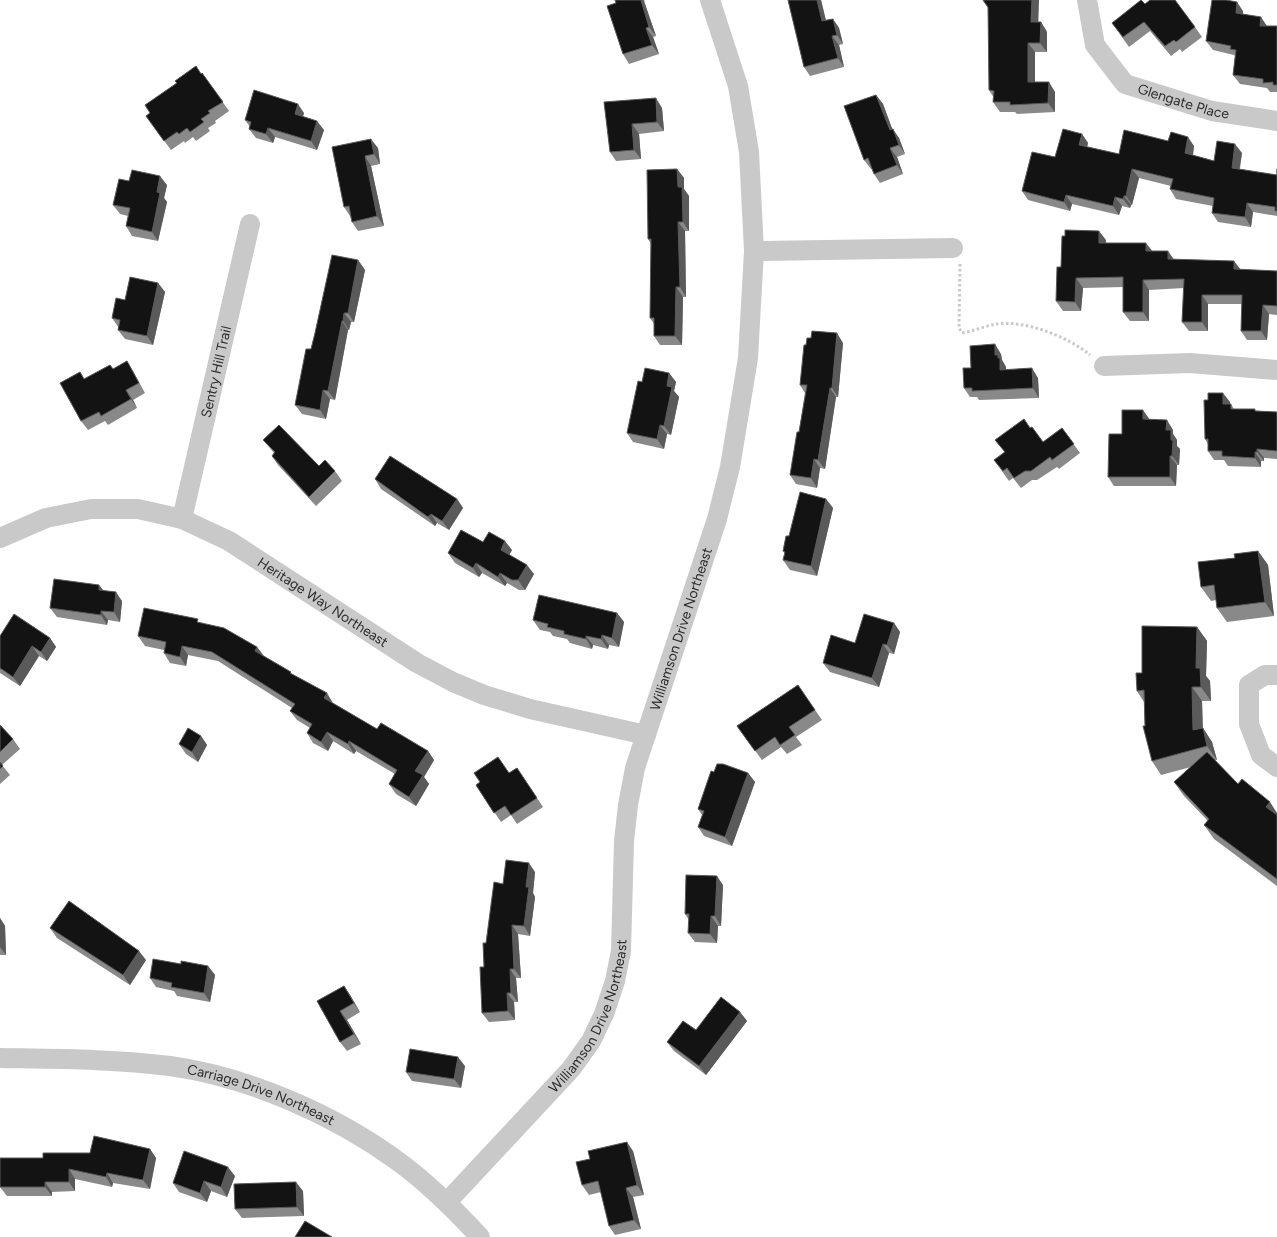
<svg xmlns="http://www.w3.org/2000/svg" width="1277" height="1237" font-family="Figtree,sans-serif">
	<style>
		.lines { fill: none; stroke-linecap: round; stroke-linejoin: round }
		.path { stroke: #c9c9c9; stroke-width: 3; stroke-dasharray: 2.5 2.5; stroke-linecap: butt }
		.minor { stroke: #c9c9c9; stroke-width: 20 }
		.wall { fill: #898989 }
		.shaded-wall { fill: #5a5a5a }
		.building { fill: #131313; stroke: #5a5a5a }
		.labels { text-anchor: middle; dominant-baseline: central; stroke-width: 5; stroke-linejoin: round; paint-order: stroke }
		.street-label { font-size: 14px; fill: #2c2c2c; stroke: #fff }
	</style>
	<rect width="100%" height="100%" fill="#fff"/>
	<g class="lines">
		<path class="path" d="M960 264 959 328 962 333C974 331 985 326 996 324 1025 320 1067 336 1090 355"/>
		<g class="minor">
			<path id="s1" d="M1087 0 1095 45 1125 84 1212 111 1277 121"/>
			<path d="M754 251 953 248"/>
			<path d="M1104 366 1190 363 1277 370"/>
			<path id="s2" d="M182 519 250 224"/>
			<path id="s3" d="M0 538 46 518 91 509H138L182 519 229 541 417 663 453 682 484 695 530 709 646 735"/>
			<path d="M1277 675H1265L1249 685V724L1261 755 1277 767"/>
			<path id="s4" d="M0 1058C57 1059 114 1059 170 1066 249 1077 335 1115 399 1162 429 1184 455 1210 480 1237"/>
			<path id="s5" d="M447 1202 571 1069 591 1041 604 1014 615 981 621 951 624 841 628 805 635 768 717 519 730 467 748 358 754 251 749 152 738 86 710 0"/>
		</g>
	</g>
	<path class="wall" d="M788 0H821L826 20 833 19 839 28 843 44 839 45 844 67 810 76 804 67Z
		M983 1 1038 22H1041L1047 32V52H1035V82L1055 92V112L1017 114 1015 112H1000L993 102 994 98 989 90 988 8Z
		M616 3 645 4 656 36 653 37 659 54 629 64 623 54Z
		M1145 4 1195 27 1202 37 1182 52 1180 49 1171 56 1150 31 1129 47 1112 23Z
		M1243 11V14L1267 26H1277V92H1270L1267 88 1240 84 1233 75 1235 56 1234 55 1213 50 1206 41Z
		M196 66 201 74 202 73 229 111 215 121 216 123 208 128 210 131 196 141 193 137 185 143 184 141 171 150 146 116 150 113 176 83Z
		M876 95 883 104 892 129 899 138 905 154 897 157 903 174 880 183 874 174 872 169H871L864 160Z
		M604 102 662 108 664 131 639 134 641 159 616 161 610 152Z
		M304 113 303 116 324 130 317 150 275 137 273 143 256 138 249 129 250 127 245 120Z
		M1082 134 1088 143 1087 147 1119 154 1168 141 1194 146 1193 155 1214 161 1242 153 1240 169 1277 175V169V216L1253 212 1251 227 1218 222 1212 213 1213 206 1176 199 1170 189 1171 186 1139 178 1132 205H1131L1130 208 1122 206 1119 215 1072 204 1070 211 1028 200 1022 191 1055 157Z
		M332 147 378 148 380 164 371 166 384 226 358 231 352 222 350 216 344 207Z
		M677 169 684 178V189L689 196V231H685L686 297H683L682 345H660L654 336V324L650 318 651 244 648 239Z
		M129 181 167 185 164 198 167 202 158 241 132 236 126 226 128 216 120 214 113 205Z
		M1065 236 1106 240V243L1152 251 1174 260 1240 270 1277 271V315L1269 314 1267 340H1247L1241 331 1242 304H1208V331H1189L1182 322 1184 288 1149 290V321H1130L1123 312V287L1083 288 1081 311H1063L1056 301Z
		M358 260 365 270 354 322H351L349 330H348L335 400 330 399 326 419 302 414 295 405 311 349Z
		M158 283 165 292 153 345 125 339 118 330 119 328 112 318 125 300Z
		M843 343 838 397H836L825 469 820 468 817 488 796 484 790 475 799 432 805 393 800 385 806 345Z
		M1001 354 1002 360 1006 367V370L1038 378 1039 398 979 400 977 397H970L964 388 971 368Z
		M127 361 133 371 145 393 133 400 137 408 108 425 105 421 88 430 81 421 85 379 113 369Z
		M669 373 676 382 674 391 679 397 671 435 667 434 664 449 633 442 627 433 642 382Z
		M1230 402V404H1231L1234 409 1277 412V459L1264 458V461H1261V467L1228 466 1224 460H1214L1208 451V444L1205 439Z
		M1150 420 1173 430V434L1177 440V446L1180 449 1179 465H1177L1176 486H1114L1108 477 1122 434Z
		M1030 428 1043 442 1062 428 1080 453 1059 469 1057 467 1037 480H1032L1021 488 1013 478 1009 481 994 460 1004 452Z
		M263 440 319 466 335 471 342 481 316 506 278 465 272 456 274 453Z
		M375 479 457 499 463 508 449 530 437 523 435 526 381 489Z
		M826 499 833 508 817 576 790 570 783 560 785 554 783 551 789 536Z
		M483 542 512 550 509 555 534 574 525 590H519L507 583 505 586 482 573 479 577 455 563 448 553Z
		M1258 551 1268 565 1274 616 1227 622 1217 608 1216 600 1211 601 1201 587 1235 558Z
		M99 585 103 590 122 601 120 622 108 620 107 625 57 617 50 608Z
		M617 613 624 622 619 647 609 645 608 649 593 645 592 649 570 643 567 639 553 636 550 632 540 630 533 620Z
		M201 623 257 647 263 656 293 675 333 703 377 729 428 751 434 760 424 777 429 784 416 806 396 794 389 784 395 774 356 751 354 754 333 741 328 751 313 743 307 733 310 728 297 720 290 711 292 708 218 661 188 655 186 666 170 663 164 653V650L145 646 138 636Z
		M894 623 900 632 894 654 889 653 879 687 830 672 823 663 855 643Z
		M1197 627 1207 641 1206 676 1210 681 1211 701H1202L1203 728 1212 742 1217 760H1215L1238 784 1277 813V886L1214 839 1204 825 1208 821 1184 796 1174 782 1191 767 1161 775 1152 761 1145 726 1144 702 1137 691 1142 673Z
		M0 636 50 638 56 647 47 661 39 656 20 686 0 673Z
		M798 685 822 720 796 737 802 745 787 754 781 747 762 760 737 726Z
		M0 725 13 739 20 749 2 765 10 775 0 784Z
		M201 736 207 745 198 762 186 754 179 744Z
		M517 768 543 807 517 824 511 815 501 822 476 785 509 773Z
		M714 772 748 773 755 782 732 846 704 836 698 827 702 815 698 809Z
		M535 872 533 893 535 897 530 936 518 934 521 978H516L518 1002H514L515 1020 489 1022 482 1013 484 967 486 943 503 884Z
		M723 885 721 926H718L717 943 695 942 688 933 689 920 685 914Z
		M0 918 5 926 6 955H0Z
		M50 928 146 960 130 985 57 938Z
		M208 966 215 975 210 1002 177 996 174 991 156 987 150 978Z
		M344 986 350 995 360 1012 347 1020 361 1044 347 1051 340 1042 317 1001Z
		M740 1012 747 1021 706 1075 674 1051 667 1042Z
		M465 1066 461 1088 412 1081 406 1072Z
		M150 1149 156 1158 150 1189 113 1183 112 1187 75 1179V1191L52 1192V1196H7L0 1187 43 1158 90 1153Z
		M633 1151 644 1195 633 1197 641 1229 615 1235 609 1226 601 1192 589 1195 582 1185Z
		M235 1176 227 1197 211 1191 207 1202 179 1192 173 1183Z
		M303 1191 304 1216 242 1218 235 1209Z"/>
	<path class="shaded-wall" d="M641 0H644L645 4 656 36 649 27Z
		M817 0H821L828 30 822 21Z
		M1032 0H1039L1038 32 1031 22Z
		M1237 2 1243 11V23L1236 13Z
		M1261 17 1267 26H1260Z
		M833 19 839 28 843 44 837 35Z
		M1041 22 1047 32V52L1040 43Z
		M646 28 653 37 659 54 652 45Z
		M832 36 839 45 844 67 838 58Z
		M1028 43 1035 52V91L1028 82Z
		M1049 82 1055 92V112L1048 103Z
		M876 95 883 104 896 139 890 130Z
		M656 98 662 108 664 131 657 122Z
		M298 104 304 113 301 123 295 114Z
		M317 121 324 130 317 150 311 141Z
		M632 124 639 134 641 159 634 150Z
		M268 128 275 137 273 143 266 134Z
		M893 129 899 138 905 154 899 145Z
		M1082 134 1088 143 1085 154 1079 145Z
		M1188 137 1194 146 1192 162 1185 153Z
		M371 139 378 148 380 164 374 154Z
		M1235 144 1242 153 1238 177 1232 168Z
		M890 148 897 157 903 174 897 165Z
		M365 156 371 166 384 226 377 216Z
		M677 169 684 178V189L689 196V231L683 222 678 187Z
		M1132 169 1139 178 1132 205 1126 196Z
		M160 176 167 185 164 198 167 202 158 241 152 232 157 192Z
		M1066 195 1072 204 1070 211 1064 202Z
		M1124 196 1131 205 1130 208 1123 199Z
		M1115 197 1122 206 1119 215 1113 206Z
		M1247 203 1253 212 1251 227 1245 217Z
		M678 222 685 231 686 297 680 287Z
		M1099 231 1106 240V252L1099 243Z
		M1146 243 1153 252 1146 251Z
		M1168 251 1175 261 1168 259Z
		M358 260 365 270 354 322 348 313Z
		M1234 261 1241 270 1234 269Z
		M1076 278 1083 288 1081 311 1075 302Z
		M1143 280 1149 290V321L1143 312Z
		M158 283 165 292 153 345 147 336Z
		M676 287 683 297 682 345 675 336Z
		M1202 295 1208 304V331L1202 322Z
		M1263 305 1269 314 1267 340 1261 331Z
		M344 313 351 322 349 330 343 321Z
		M342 321 348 330 335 400 328 391Z
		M837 333 843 343 838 397 832 388Z
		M995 344 1001 354 1002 360 1006 367 1007 379 1000 370 995 355Z
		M1032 368 1038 378 1039 398 1033 388Z
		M669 373 676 382 674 391 679 397 671 435 664 426 667 386Z
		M830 388 836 397 825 469 818 460Z
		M126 390 133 400 137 408 131 399Z
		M323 390 330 399 326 419 320 410Z
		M1223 393 1230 402V414L1223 404Z
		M1143 410 1150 420 1143 419Z
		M1167 420 1173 430V434L1177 440V446L1180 449 1179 465 1172 456 1166 430Z
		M660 425 667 434 664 449 657 439Z
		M1257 449 1264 458V461L1257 452Z
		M1255 452 1261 461V467L1255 458Z
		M1170 456 1177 465 1176 486 1170 477Z
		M814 459 820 468 817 488 811 478Z
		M457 499 463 508 449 530 442 521Z
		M826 499 833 508 817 576 811 566Z
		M431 514 437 523 435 526 428 517Z
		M505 541 512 550 507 559 501 550Z
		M1258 551 1268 565 1274 616 1265 602Z
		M476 563 482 573 479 577 473 568Z
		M527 565 534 574 525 590 518 580Z
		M500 573 507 583 505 586 498 577Z
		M99 585 106 594 99 590Z
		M116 592 122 601 120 622 114 612Z
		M101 611 108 620 107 625 101 615Z
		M617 613 624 622 619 647 612 638Z
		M894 623 900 632 894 654 887 645Z
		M1197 627 1207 641 1206 676 1210 681 1211 701 1201 687 1196 668Z
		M602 635 609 645 608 649 601 639Z
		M586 636 593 645 592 649 586 639Z
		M50 638 56 647 47 661 41 652Z
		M883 644 889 653 879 687 872 678Z
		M32 646 39 656 20 686 13 677Z
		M182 646 188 655 186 666 180 657Z
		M257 647 264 656 255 651Z
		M1192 687 1202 701 1203 744 1193 730Z
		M327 693 333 703 324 698Z
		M1203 728 1212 742 1217 760 1207 746Z
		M327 732 333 741 328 751 321 742Z
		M201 736 207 745 198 762 192 752Z
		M349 741 356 751 354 754 348 744Z
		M428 751 434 760 424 777 429 784 416 806 409 797 415 771Z
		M748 773 755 782 732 846 725 837Z
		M1270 802 1277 813V819L1266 807Z
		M529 863 535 872 533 893 535 897 530 936 524 926 526 887Z
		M717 876 723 885 721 926 715 916Z
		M711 916 718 926 717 943 710 934Z
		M0 918 5 926 6 955 0 947Z
		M512 925 518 934 521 978 514 969Z
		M139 951 146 960 130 985 123 975Z
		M208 966 215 975 210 1002 204 993Z
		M510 969 516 978 518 1002 511 993Z
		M344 986 350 995 360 1012 354 1003Z
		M507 993 514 1002 515 1020 508 1011Z
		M340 1011 347 1020 361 1044 354 1034Z
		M740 1012 747 1021 706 1075 699 1066Z
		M458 1057 465 1066 461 1088 454 1079Z
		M627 1142 633 1151 644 1195 637 1185Z
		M150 1149 156 1158 150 1189 143 1180Z
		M228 1167 235 1176 227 1197 221 1187Z
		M69 1169 75 1179V1191L69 1182Z
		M107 1173 113 1183 112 1187 106 1177Z
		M204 1181 211 1191 207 1202 200 1193Z
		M45 1182 52 1192V1196L45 1187Z
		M296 1182 303 1191 304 1216 297 1207Z
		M626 1188 633 1197 641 1229 634 1220Z"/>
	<path class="building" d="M615 0H641L649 27 646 28 652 45 623 54 607 6 616 3Z
		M788 0H817L822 21 833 19 837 35 832 36 838 58 804 67Z
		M983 0H1032L1031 22H1041L1040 43H1028V82H1049L1048 103 1010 105V102H993L994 91 989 90 988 7Z
		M1141 0 1145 4 1150 0H1175L1195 27 1176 42 1174 40 1165 46 1144 22 1123 37 1112 23Z
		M1212 0H1226L1237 2 1236 13 1261 17 1260 26H1277V85H1273V82L1263 83V79L1233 75 1236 50 1230 49 1231 46 1206 41Z
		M196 66 201 74 202 73 223 102 208 111 210 113 201 119 204 122 190 132 187 128 179 134 177 132 164 141 146 116 150 113 145 105 177 83 175 81Z
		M254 90 298 104 295 114 317 121 311 141 268 128 266 134 249 129 251 122 245 120Z
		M876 95 890 130 893 129 899 145 890 148 897 165 874 174 868 158 864 160 844 106Z
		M656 98 657 122 632 124 634 150 610 152 604 102Z
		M1063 129 1082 134 1079 145 1119 154 1124 130 1168 141 1171 132 1188 137 1185 153 1214 161 1217 141 1235 144 1232 168 1277 175V169V211H1275V207L1247 203 1245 217 1212 213 1214 198 1170 189 1173 179 1132 169 1126 196H1124L1123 199 1115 197 1113 206 1066 195 1064 202 1022 191 1032 152 1055 157Z
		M371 139 374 154 365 156 377 216 352 222 349 206 344 207 332 147Z
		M677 169 678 187H682L683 222H678L680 287H676L675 336H654V318H650L651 239H648L647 170Z
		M132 170 160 176 157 192 160 193 152 232 126 226 130 208 113 205 119 179 129 181Z
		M1065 230 1099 231V243H1146V251H1168V259L1234 261V269L1277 271V306L1263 305 1261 331H1241L1242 295H1202V322H1182L1184 279 1143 280V312H1123V277L1076 278 1075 302 1056 301 1057 267H1061L1062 236H1065Z
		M332 255 358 260 348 313H344L343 321H342L328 391 323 390 320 410 295 405 306 349H311L315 333Z
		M130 277 158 283 147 336 118 330 120 320 112 318 116 298 125 300Z
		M812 331 837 333 832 388H830L818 460 814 459 811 478 790 475 797 432H799L807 385H800L804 345H806L807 338H811Z
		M995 344V355H998V358H1000V370L1032 368 1033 388 972 391V388H964L963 368H971L970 346Z
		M127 361 139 383 126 390 131 399 101 416 99 412 81 421 60 383 80 372 84 379 110 365 113 369Z
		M645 368 669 373 667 386 672 387 664 426 660 425 657 439 627 433 638 381 642 382Z
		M1208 393H1223V404H1231V409H1255V411L1277 412V451L1257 449V452H1255V458L1222 456V451H1208V439H1205L1204 400H1208Z
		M1122 410H1143V419L1167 420 1166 430H1171V440H1173L1172 456H1170V477H1108L1109 434H1122Z
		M1024 419 1030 428 1032 427 1043 442 1062 428 1074 444 1052 460 1050 457 1031 471H1025L1014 478 1007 468 1003 471 994 460 1005 452 995 440Z
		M279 425 319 466 325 460 335 471 309 497 272 456 275 452 263 440Z
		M390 456 457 499 442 521 431 514 428 517 375 479Z
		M800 492 826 499 811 566 783 560 785 552 783 551 786 536H789Z
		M461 530 483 542 489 532 505 541 501 550 527 565 518 580H512L500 573 498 577 476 563 473 568 448 553Z
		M1258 551 1265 602 1217 608 1214 585 1201 587 1198 562 1235 558 1234 554Z
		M54 579 99 585V590L116 592 114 612 101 611V615L50 608Z
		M539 595 617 613 612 638 602 635 601 639 586 636V639L564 634V631L547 627 548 624 533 620Z
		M144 608 198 619 197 622 224 628 257 647 255 651 291 672 290 673 327 693 324 698 377 729 381 723 428 751 415 771 423 775 409 797 389 784 397 770 349 741 348 744 327 732 321 742 307 733 312 724 290 711 295 704 212 652 182 646 180 657 164 653 166 642 138 636Z
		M14 614 50 638 41 652 32 646 13 677 0 668V636Z
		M864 614 894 623 887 645 883 644 872 678 823 663 831 635 855 643Z
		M1142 626 1197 627 1196 668H1200L1201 687H1192L1193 730 1203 728 1207 746 1152 761 1143 726H1145L1144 690 1137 691 1136 673H1142Z
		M798 685 815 710 789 727 795 735 780 745 775 737 755 751 737 726Z
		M0 725 13 739 0 752Z
		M188 728 201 736 192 752 179 744Z
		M1207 752 1238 784 1242 779 1270 802 1266 807 1277 815V879L1204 825 1209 819 1174 782Z
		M498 757 509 773 517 768 537 798 511 815 505 806 494 813 476 785 480 782 474 773Z
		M0 762 3 766 0 769Z
		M717 764H723L748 773 725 837 698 827 704 811 698 809 711 771 714 772Z
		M506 860 529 863 526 887H529L524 926 512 925 514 969H510L511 993H507L508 1011 482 1013 480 967H484L483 943H486L494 882 503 884Z
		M686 875 717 876 715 916H711L710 934 688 933 689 914H685Z
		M69 901 139 951 123 975 50 928Z
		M153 959 181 964V961L208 966 204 993 171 987 172 983 150 978Z
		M344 986 354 1003 340 1011 354 1034 340 1042 317 1001Z
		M721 997 740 1012 699 1066 667 1042 683 1021 696 1030Z
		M410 1049 458 1057 454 1079 406 1072Z
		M94 1136 150 1149 143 1180 107 1173 106 1177 69 1169V1182H45V1187H0V1158H43V1153H90Z
		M627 1142 637 1185 626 1188 634 1220 609 1226 598 1181 582 1185 576 1162 590 1159 588 1151Z
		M184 1151 228 1167 221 1187 204 1181 200 1193 173 1183Z
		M296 1182 297 1207 235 1209 234 1184Z
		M305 1221 332 1237H295Z"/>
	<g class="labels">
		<g class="street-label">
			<text stroke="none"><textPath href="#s1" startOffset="156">Glengate Place</textPath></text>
			<text stroke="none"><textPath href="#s2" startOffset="151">Sentry Hill Trail</textPath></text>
			<text stroke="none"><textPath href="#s3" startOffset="352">Heritage Way Northeast</textPath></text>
			<text stroke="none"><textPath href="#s5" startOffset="642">Williamson Drive Northeast</textPath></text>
			<text stroke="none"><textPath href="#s5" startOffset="238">Williamson Drive Northeast</textPath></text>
			<text stroke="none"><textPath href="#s4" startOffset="266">Carriage Drive Northeast</textPath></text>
		</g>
	</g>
</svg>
